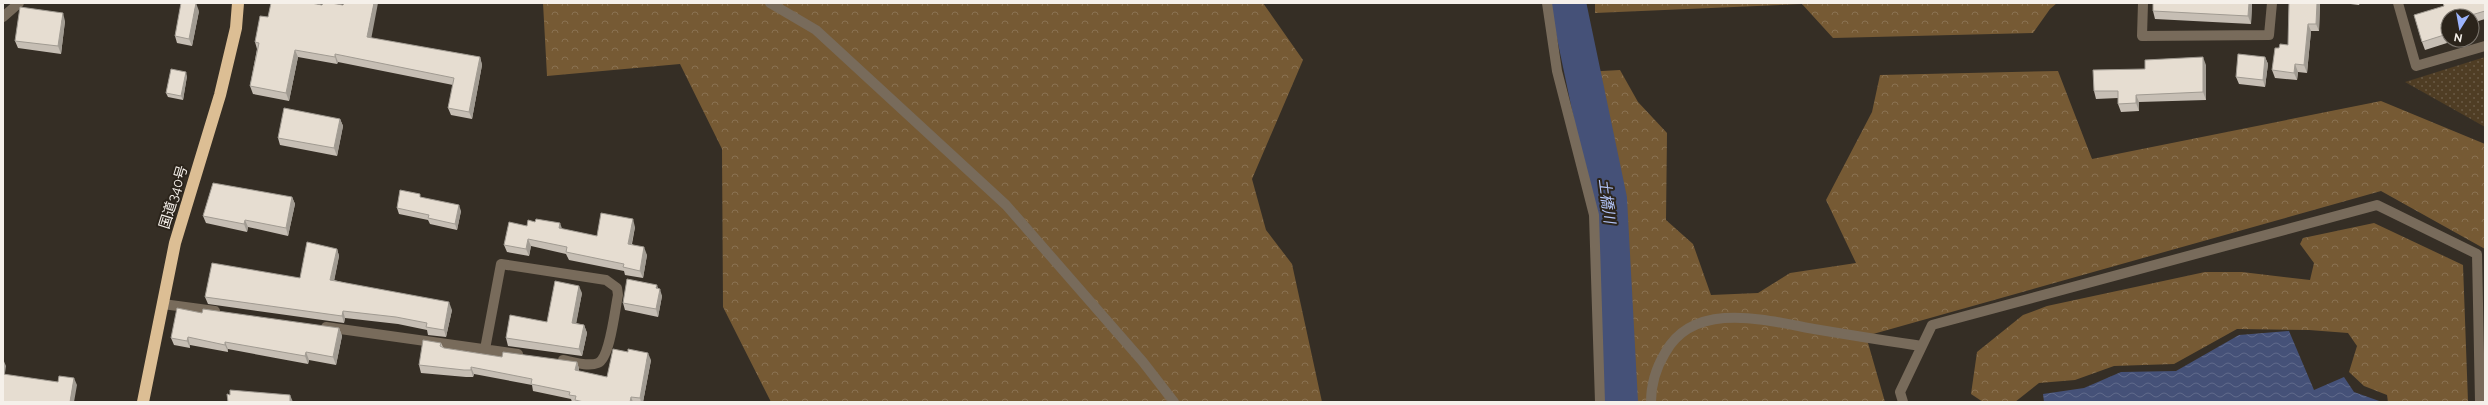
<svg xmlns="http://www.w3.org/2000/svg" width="2488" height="405" font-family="Raleway,'Noto Sans JP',sans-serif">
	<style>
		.forest { fill: url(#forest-crowns) }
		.park { fill: url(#park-dots) }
		.water { fill: url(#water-waves) }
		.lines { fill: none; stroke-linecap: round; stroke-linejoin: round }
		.river { stroke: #455178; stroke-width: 36 }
		.minor { stroke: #786b5b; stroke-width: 10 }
		.highway { stroke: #dcbe94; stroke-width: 12 }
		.wall { fill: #c6beb4 }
		.shaded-wall { fill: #a19b92 }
		.building { fill: #e6ddd1; stroke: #a19b92 }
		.labels { text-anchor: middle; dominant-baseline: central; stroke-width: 4; stroke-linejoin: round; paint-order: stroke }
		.street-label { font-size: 14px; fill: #f5f0ea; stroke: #2b241b }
		.water-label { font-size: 15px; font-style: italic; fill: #b3c5f9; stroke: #2b241b }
	</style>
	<defs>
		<pattern id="forest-crowns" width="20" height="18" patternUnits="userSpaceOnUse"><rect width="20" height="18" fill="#765a34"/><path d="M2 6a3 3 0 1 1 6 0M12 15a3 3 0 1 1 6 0" fill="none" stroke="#8a7252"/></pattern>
		<pattern id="park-dots" width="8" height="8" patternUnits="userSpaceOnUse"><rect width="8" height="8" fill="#4f3d24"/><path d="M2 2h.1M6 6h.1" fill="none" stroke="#695944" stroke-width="1.8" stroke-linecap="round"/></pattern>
		<pattern id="water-waves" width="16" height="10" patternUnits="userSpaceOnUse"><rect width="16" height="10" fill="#455178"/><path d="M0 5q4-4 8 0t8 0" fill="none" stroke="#606a8b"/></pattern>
	</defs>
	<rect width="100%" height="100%" fill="#352e25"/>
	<path class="forest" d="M543 3H1263L1303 60 1252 179 1266 230 1292 264 1322 402H771L723 307 722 149 680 64 547 76Z
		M1595 3H2057L2050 9 2033 33 1833 38 1802 4 1595 13Z
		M1620 70 1638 102 1667 133 1666 220 1693 244 1711 295 1758 293 1790 273 1856 263 1826 200 1872 112 1880 75 2058 71 2092 159 2381 101 2485 144V249L2381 191 1866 336 1885 402H1622L1585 72Z
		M2374 223 2463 265 2468 402H2388L2387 395 2364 386 2349 372 2357 346 2348 333 2309 330 2237 329 2174 364 2114 366 2075 380 2039 383 2015 402H1983L1971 394 1977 352 2023 315 2047 306 2205 272H2242L2310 280 2314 263 2300 244 2303 238Z"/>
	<path class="park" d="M2485 57V127L2405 82Z"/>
	<path class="water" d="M2289 331 2314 390 2344 377 2354 392 2382 402H2044L2043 394 2084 388 2121 372 2176 371 2239 335Z"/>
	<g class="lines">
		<path class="river" d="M1568 3 1609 199 1620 402"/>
		<path class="minor" d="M770 3 816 30 1006 205 1143 362 1174 402
			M1547 3 1557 71 1594 215 1600 402
			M2143 3 2142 36 2269 35 2272 3
			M2398 3 2416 66 2485 46
			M3 17 19 3
			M163 304 215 311
			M326 327 518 354
			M485 349 501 264 606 280 617 288 618 295C615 309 610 358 598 363 588 367 573 362 563 360
			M1651 402C1651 384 1656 368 1665 353 1694 300 1765 320 1814 329 1850 335 1886 341 1922 346
			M1903 402 1900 392 1932 325 2377 205 2477 254 2480 402"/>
		<path class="highway" d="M143 402 175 243 220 95 236 28 238 3"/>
	</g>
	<path class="wall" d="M2153 3H2252L2251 24 2155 19 2153 11Z
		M2289 3H2320L2319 31H2311L2307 73 2298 72 2297 80 2275 78 2272 70 2279 48 2288 45Z
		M2342 3H2360L2359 5Z
		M2485 3V19L2472 23V16H2448V30L2444 32 2447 43 2425 50 2422 42 2444 6Z
		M322 5H343L371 38 480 57 482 65 472 119 451 115 448 108 453 85 338 62 337 64 298 57 289 101 253 94 250 86 257 49 255 42 268 17Z
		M199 11 192 46 177 43 175 36Z
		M65 21 61 54 18 48 15 41Z
		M2265 57 2268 64 2265 87 2239 84 2236 77Z
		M2206 65V100L2139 102V111L2121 112 2118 104V98L2096 99 2094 91 2145 69Z
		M187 76 183 100 168 97 166 93Z
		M340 119 343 126 337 156 280 145 278 138Z
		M292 197 295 204 288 236 248 227 247 232 206 223 203 216Z
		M421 197 461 211 457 230 430 224 428 220 399 214 397 208Z
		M527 226 562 229 597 236 635 227 632 244 647 255 643 278 625 275 624 271 569 260 566 254 531 246 529 256 507 252 504 245Z
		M337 249 339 256 334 280 452 310 446 337 428 335 427 330 398 324 345 318 344 323 208 304 205 297 300 278Z
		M658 289 662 296 658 317 625 310 623 303Z
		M582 293 576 323 584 325 587 333 582 356 508 346 506 338 547 322Z
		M202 313 339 328 342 336 336 365 309 360 308 364 228 349V352L190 345V348L174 345 171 338Z
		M441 343 443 347 444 348 502 357 577 362 579 369V371L607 377 651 360 643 402H572L571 399 533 391 532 385 474 374 473 377H466L421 373 419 365Z"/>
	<path class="shaded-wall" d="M196 3 199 11 192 46 189 39Z
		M374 3H378L370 45 367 37Z
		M2249 3H2252L2251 24 2248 16Z
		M2317 3H2320L2319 31 2316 24Z
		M63 13 65 21 61 54 58 46Z
		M2308 24 2311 31 2307 73 2304 65Z
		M295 50 298 57 289 101 286 93Z
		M335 54 338 62 337 64 335 57Z
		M480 57 482 65 472 119 469 112Z
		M2203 57 2206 65V100L2203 92Z
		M2265 57 2268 64 2265 87 2263 80Z
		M2295 64 2298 72 2297 80 2294 73Z
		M186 72 187 76 183 100 181 96Z
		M2136 95 2139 102V111L2136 103Z
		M340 119 343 126 337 156 334 148Z
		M292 197 295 204 288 236 286 228Z
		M459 205 461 211 457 230 455 224Z
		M633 219 635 227 630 251 628 244Z
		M245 220 248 227 247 232 244 224Z
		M560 223 563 231 559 228Z
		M528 239 531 246 529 256 526 249Z
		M644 247 647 255 643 278 640 271Z
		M337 249 339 256 333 287 330 280Z
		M657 285 659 291 660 289 662 296 658 317 656 309Z
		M579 286 582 293 575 330 572 323Z
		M449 302 452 310 446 337 444 330Z
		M343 311 345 318 344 323 342 316Z
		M584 325 587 333 582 356 579 349Z
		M339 328 342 336 336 365 333 357Z
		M188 337 190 345V348L187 341Z
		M225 342 228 349V352L225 345Z
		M306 352 309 360 308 364 305 356Z
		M648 353 651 360 643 402H641L640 398Z
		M3 359 6 366 4 380 3 379Z
		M577 362 579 369 578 377 575 370Z
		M471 367 474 374 473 377 471 370Z
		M74 378 77 385 74 402H70Z
		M290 395 293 402H290Z
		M631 397 633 402H630Z"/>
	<path class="building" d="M181 3H196L189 39 175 36Z
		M271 3H311L322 5 323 3H331L343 5 344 3H374L367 37 480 57 469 112 448 108 454 78 335 54V57L295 50 286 93 250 86 259 43 255 42 260 16 268 17Z
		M2153 3H2249L2248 16 2153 11Z
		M2289 3H2317L2316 24H2308L2304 65 2295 64 2294 73 2272 70 2275 48H2279L2280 44 2288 45Z
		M2443 3H2485V11L2468 16H2448V22L2441 24 2444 35 2422 42 2414 15 2444 6Z
		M20 7 63 13 58 46 15 41Z
		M2238 54 2265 57 2263 80 2236 77Z
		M2203 57V92L2136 95V103L2118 104V91H2094L2093 70 2145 69V60Z
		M171 69 186 72 181 96 166 93Z
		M284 108 340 119 334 148 278 138Z
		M213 183 292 197 286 228 245 220 244 224 203 216Z
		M400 190 420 194V197L459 205 455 224 428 218 429 215 397 208Z
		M601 213 633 219 628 244 644 247 640 271 623 267 624 264 566 252 567 247 528 239 526 249 504 245 509 222 527 226 528 220 535 222 536 219 560 223 559 228 597 236Z
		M307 242 337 249 330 280 449 302 444 330 426 327 427 323 396 317 343 311 342 316 205 297 212 263 300 278Z
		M627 279 657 285 656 288 660 289 656 309 623 303Z
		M555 281 579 286 572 323 584 325 579 349 506 338 510 315 547 322Z
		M177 308 202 313 203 309 339 328 333 357 306 352 305 356 225 342V345L188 337 187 341 171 338Z
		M423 340 441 343 440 346 444 348 502 357 503 352 577 362 575 370 607 377 613 349 628 352V349L648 353 640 398 631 397 630 402H584L575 400 576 396 569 395 570 392 531 384 532 379 471 367V370H464L419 365Z
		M3 374 58 382 59 376 74 378 70 402H3Z
		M230 390 290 395V402H228L227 394 230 395Z"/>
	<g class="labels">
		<g class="street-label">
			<text transform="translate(173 197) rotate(-73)">国道340号</text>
		</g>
		<g class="water-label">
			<text transform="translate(1607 201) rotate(83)">土橋川</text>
		</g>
	</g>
	<rect width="2488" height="405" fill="none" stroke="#f5f0ea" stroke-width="8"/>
	<g transform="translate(2460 28) rotate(191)"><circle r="19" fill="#2b241b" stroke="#7c766e"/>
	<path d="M0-3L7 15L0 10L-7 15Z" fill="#9cb4fd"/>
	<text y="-6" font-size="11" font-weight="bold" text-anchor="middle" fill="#f5f0ea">N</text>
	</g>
</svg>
